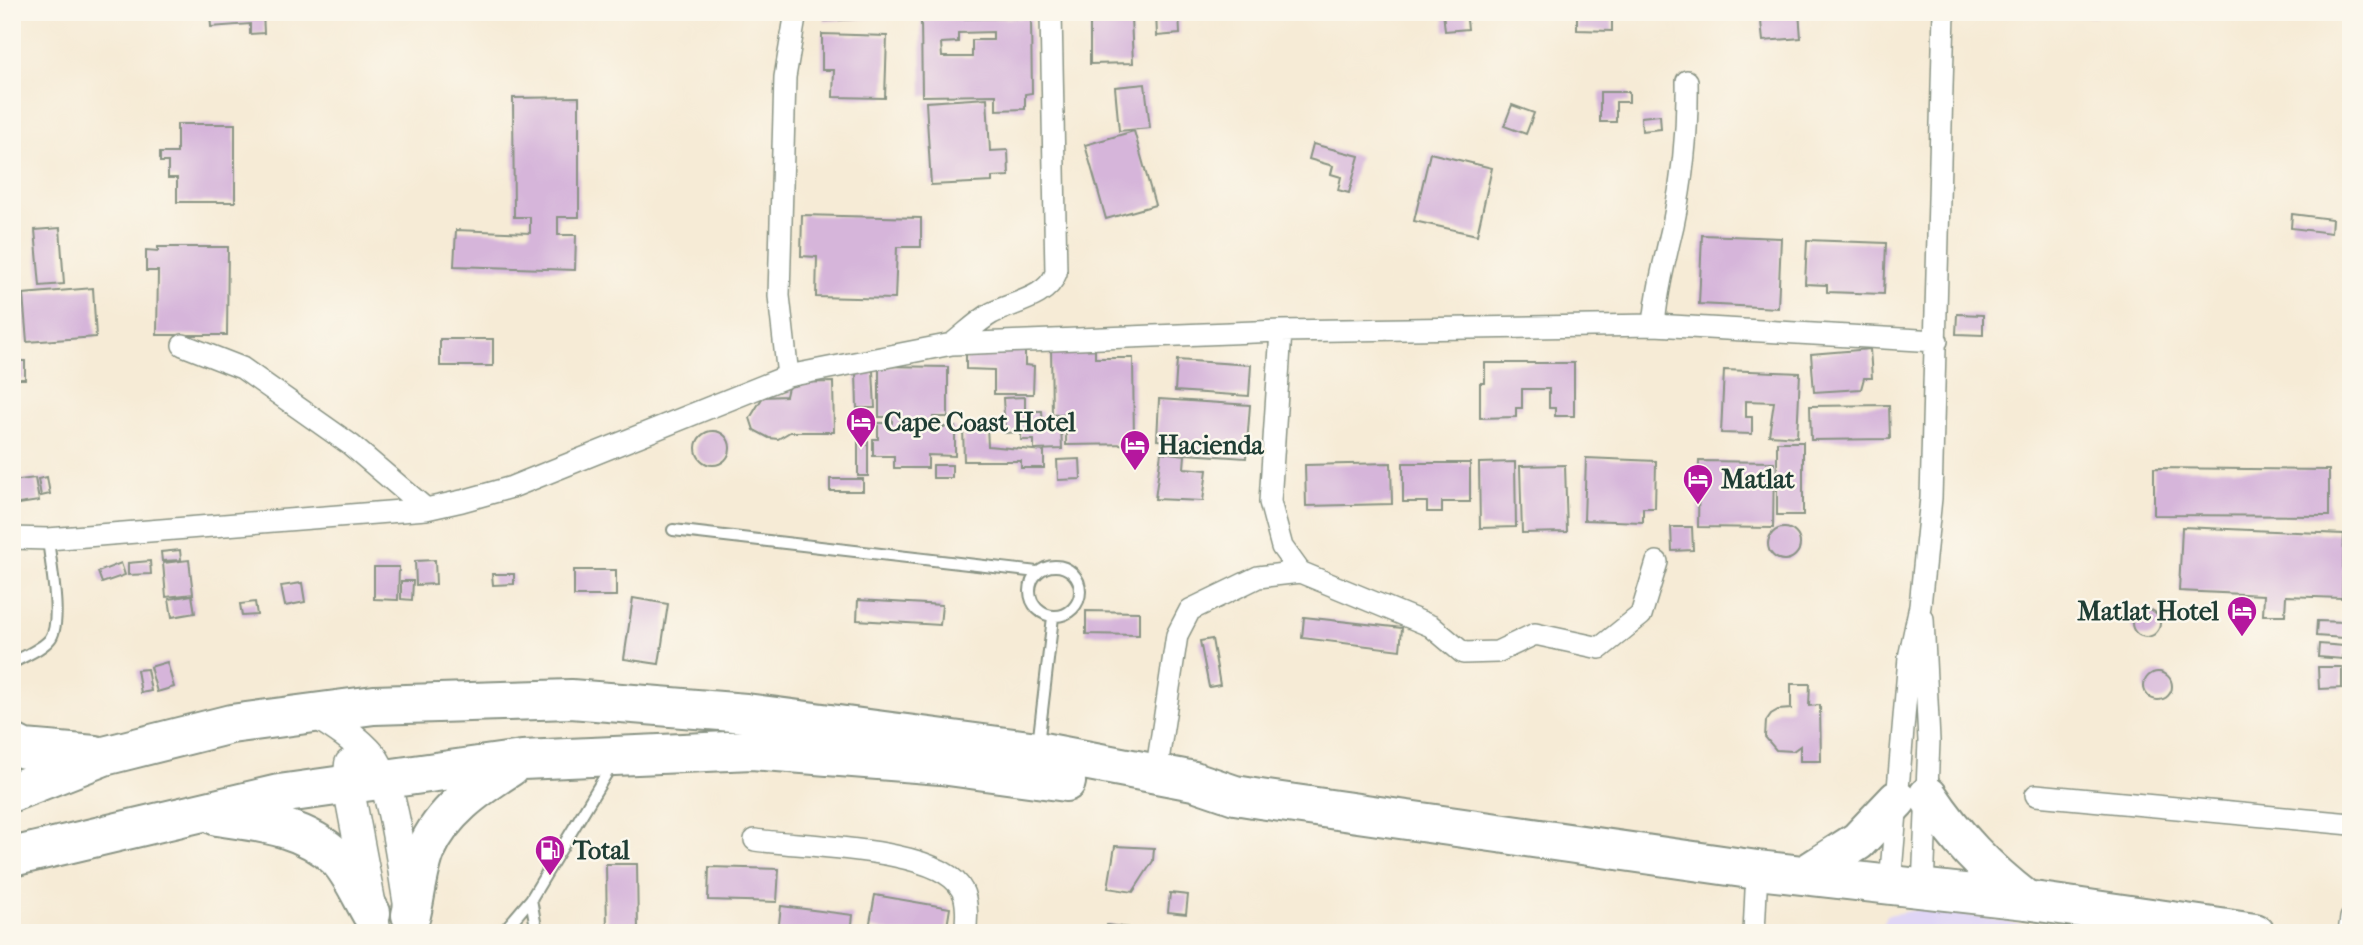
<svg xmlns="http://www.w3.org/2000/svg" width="2363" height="945" font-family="'IM FELL French Canon',serif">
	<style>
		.built { fill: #dfd5f5 }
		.building { fill: #d6b5da; fill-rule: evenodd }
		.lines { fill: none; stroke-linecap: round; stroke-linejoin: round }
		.lane-casing { stroke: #8a9485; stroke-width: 14 }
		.street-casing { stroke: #8a9485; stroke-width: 24 }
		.secondary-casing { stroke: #8a9485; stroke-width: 33 }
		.highway-casing { stroke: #8a9485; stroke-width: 42 }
		.lane { stroke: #fff; stroke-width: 10 }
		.street { stroke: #fff; stroke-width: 21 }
		.secondary { stroke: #fff; stroke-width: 30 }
		.highway { stroke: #fff; stroke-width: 38 }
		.labels { text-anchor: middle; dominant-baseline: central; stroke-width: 5; stroke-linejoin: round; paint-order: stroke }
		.poi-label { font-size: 26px; font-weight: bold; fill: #1f3d34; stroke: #fbf7ec; text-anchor: start }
	</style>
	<rect width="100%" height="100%" fill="#fbf7ec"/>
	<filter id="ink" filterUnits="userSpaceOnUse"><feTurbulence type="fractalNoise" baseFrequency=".0143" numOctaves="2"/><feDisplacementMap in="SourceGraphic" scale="14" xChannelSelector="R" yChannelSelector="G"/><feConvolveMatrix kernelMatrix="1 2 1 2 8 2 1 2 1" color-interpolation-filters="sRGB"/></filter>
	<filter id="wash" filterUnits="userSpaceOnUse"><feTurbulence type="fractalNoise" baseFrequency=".00686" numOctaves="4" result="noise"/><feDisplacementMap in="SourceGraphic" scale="28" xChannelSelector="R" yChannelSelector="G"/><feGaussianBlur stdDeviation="1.57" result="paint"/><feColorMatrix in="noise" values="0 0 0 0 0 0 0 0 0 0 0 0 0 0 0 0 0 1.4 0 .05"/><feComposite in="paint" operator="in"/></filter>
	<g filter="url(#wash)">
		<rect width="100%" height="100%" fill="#f6ebd6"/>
		<path class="built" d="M1928 908 2070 933H1880L1887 915Z"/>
		<g id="blocks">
			<path class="building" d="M210 12H263L264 33 250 34V24L211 27Z
				M824 12H920V15L825 21Z
				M1083 12H1152V17H1131L1133 63 1090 64V20H1083Z
				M1156 12H1179L1180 34 1157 36Z
				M1443 12H1466L1468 29 1445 31Z
				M1577 12H1612V31L1577 30Z
				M1760 12H1799L1801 38 1763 41Z
				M2069 12H2096V17L2069 16Z
				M1031 18 1032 93 1025 94V109L996 110V95L922 96 921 19ZM993 32V40H972V57H942L941 43 958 42V33Z
				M822 34 887 36 885 98 833 97 834 70H822Z
				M1145 84 1150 128 1119 131 1115 87Z
				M1600 92H1629V102H1616V122H1600Z
				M579 97V217H558V235H576L575 270 454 266 456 230 530 233V217H514L513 98Z
				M987 98 990 151 1008 150 1009 176 992 177V182L931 185 926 102Z
				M1512 105 1534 113 1526 134 1504 126Z
				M1660 115 1661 129 1642 131 1641 117Z
				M177 124H235V202H177V178H168V162H160V153H177Z
				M1134 131 1155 205 1106 219 1085 145Z
				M1313 144 1359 156 1349 193 1338 190 1341 177 1331 174 1333 166 1309 159Z
				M1430 153 1492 168 1477 235 1414 221Z
				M2292 214 2332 219 2331 233 2291 228Z
				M802 215 921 218V247H897L895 299 816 297 817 257 801 256Z
				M60 228 64 284 40 286 35 230Z
				M1702 235 1781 238 1778 308 1699 304Z
				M1807 240 1886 243 1884 294 1827 292V285L1805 284Z
				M158 247H228L227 335H157L158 271H146V250L158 251Z
				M93 288 96 337 27 342 23 294Z
				M1957 314 1983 315V335L1956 334Z
				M440 339H493V366H440Z
				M1095 344V358H1133L1134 444 1066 445V414L1052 415 1051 345Z
				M966 347H1025V365L1034 366 1033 394H994V370L966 369Z
				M1870 349 1872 378H1864L1861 389 1814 392 1811 354Z
				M1177 360 1251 365 1249 396 1175 391Z
				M12 361H25V379H12Z
				M1485 363H1574V416H1555V408H1549V389H1522V408H1516V417L1480 418V383H1485Z
				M879 366 948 367V417H933V427H955V456L928 455V468H894V456H873V439H878V423H892V417H879Z
				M1724 370 1800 373 1797 437 1769 435 1774 402 1746 401V417H1752V434L1721 433Z
				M856 371H873L875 408H857Z
				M833 382 834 432H790L778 439 769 438 754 430 750 418 763 397 786 396 789 383Z
				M1025 397V411H1042L1043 426 1061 425 1062 449 1034 450V440H1021V432L1005 433 1003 398Z
				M1159 399 1250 405 1246 458 1186 454 1187 442 1157 440Z
				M1889 405 1890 439 1811 440 1810 406Z
				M987 427 988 446 1044 451V468H1021V461H964L963 428Z
				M696 448a17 17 0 1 1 34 0a17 17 0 1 1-34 0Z
				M858 441H868V476H858Z
				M1777 442H1803V515H1777Z
				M1161 452 1185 455 1184 468 1207 470 1203 501 1155 499Z
				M1586 458 1656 461 1655 508H1643V522L1584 520Z
				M1080 459 1081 479 1058 480 1057 460Z
				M1699 461 1774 462 1773 528 1698 527Z
				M1515 462 1516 527 1480 528 1479 463Z
				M1391 463 1392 504 1306 506 1305 465Z
				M1403 463H1470V502H1442V512H1427V502H1403Z
				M933 465H952V478H933Z
				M1565 465 1567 532 1522 533 1520 466Z
				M2154 468 2329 470V516L2154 515Z
				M47 477 50 494 41 496 38 479Z
				M35 478 39 501 12 505V481Z
				M830 479H863V491H830Z
				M1671 527H1692L1693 550 1672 551Z
				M2182 527 2344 534 2342 598 2286 596 2285 615H2263L2264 595 2179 591Z
				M1768 544a16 16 0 1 1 32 0a16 16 0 1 1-32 0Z
				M180 550 181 560 162 561 161 552Z
				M189 560 193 594 166 597 163 563Z
				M435 560 436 584 416 585 415 561Z
				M150 561 151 574 128 575V563Z
				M121 563 125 575 102 583 98 572Z
				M374 567H399L398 600 374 599Z
				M574 570H616V596H574Z
				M492 574H514V584L493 585Z
				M401 581H413L412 600 401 599Z
				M302 583 305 602 285 606 281 586Z
				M192 595 195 613 172 617 169 599Z
				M633 598 668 604 659 664 624 659Z
				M858 600 942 605 940 625 857 620Z
				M255 602 257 615 242 616 240 604Z
				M2132 623a14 14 0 1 1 28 0a14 14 0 1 1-28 0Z
				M1086 611 1139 612V635L1086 634Z
				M1304 617 1402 628 1400 650 1302 638Z
				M2317 621 2345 622 2344 638 2316 636Z
				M1212 639 1220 685 1209 687 1200 641Z
				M2319 644 2344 646 2343 659 2318 657Z
				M167 662 174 687 157 692 150 667Z
				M2318 667H2342V688L2319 689Z
				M147 669 151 691 141 693 137 670Z
				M2144 686a14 14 0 1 1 28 0a14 14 0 1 1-28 0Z
				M1791 684H1810L1809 706 1820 705 1821 761H1800V746L1793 751 1776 750 1765 737 1766 721 1771 714 1778 710 1791 709Z
				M15 687 20 699 12 703V688Z
				M1115 846 1154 848 1153 861 1133 892 1108 888Z
				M606 864H637L638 933H607Z
				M709 867 779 869 777 902 708 900Z
				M1170 893 1188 895 1186 914 1168 912Z
				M875 895 950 908 946 933H898L869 928Z
				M781 906 853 915 851 933H778Z
				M1107 925 1154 931 1153 933H1105Z"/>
		</g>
	</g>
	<g filter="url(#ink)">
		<use href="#blocks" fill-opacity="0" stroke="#8a9485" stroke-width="2"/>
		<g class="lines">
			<g class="lane-casing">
				<path id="lane" d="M673 530 1037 572
					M1030 591a25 25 0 1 1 50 0a25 25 0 1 1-50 0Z
					M12 663C24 656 42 649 50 639 63 623 50 561 48 539
					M1038 745 1053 617
					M531 899 537 933
					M502 933 531 899 611 766"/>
			</g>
			<g class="street-casing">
				<path id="street" d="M1654 325C1657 291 1665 259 1673 225 1683 177 1688 130 1687 81
					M1281 331 1270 502 1282 547 1300 572 1431 626 1463 653 1497 652 1535 634 1600 648 1641 615 1657 562
					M952 344C965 334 978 321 992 313 1014 302 1047 298 1056 273L1051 12
					M183 345 242 368 351 445 426 509
					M788 376 779 296 785 77 796 12
					M12 538 48 539 426 509 462 501 512 487 788 376 952 344 1281 331 1654 325 1937 341
					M1923 619 1929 741 1923 888
					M1156 774 1177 635 1190 610 1258 577 1300 572
					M2036 795 2351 824
					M755 840C801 847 940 846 962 890 968 901 967 921 965 933
					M1890 884 1909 658 1920 606 1931 498 1944 12
					M1754 933 1757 870
					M2349 933 2351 918"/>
			</g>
			<g class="secondary-casing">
				<path id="secondary" d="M316 713C335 725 357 739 372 757 394 786 402 867 409 905
					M350 764 348 785 376 933"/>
			</g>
			<g class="highway-casing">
				<path id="highway" d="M12 743 24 749 95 755
					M12 792 104 756 231 724 374 705 571 699 746 713 1037 751 1194 781 1235 795 1260 799 1757 870 2026 900 2255 933
					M1928 796C1956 838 1986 869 2026 900
					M217 816C259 822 304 826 337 858 351 872 361 896 371 913
					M12 857 279 794 522 760 752 750 941 765 1066 782
					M1805 875 1858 841 1897 800
					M411 915C416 894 418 870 426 850 442 812 477 788 510 767"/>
			</g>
			<use href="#lane" class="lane"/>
			<use href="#street" class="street"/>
			<use href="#secondary" class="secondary"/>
			<use href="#highway" class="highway"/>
		</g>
	</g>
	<defs>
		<g id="hotel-pin" transform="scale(1.575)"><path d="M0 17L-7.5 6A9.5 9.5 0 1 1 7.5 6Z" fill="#b5179e" stroke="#fbf7ec"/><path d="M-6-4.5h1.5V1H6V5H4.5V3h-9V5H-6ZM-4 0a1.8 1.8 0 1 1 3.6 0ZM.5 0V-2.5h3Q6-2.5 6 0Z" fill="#fff"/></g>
		<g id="fuel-pin" transform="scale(1.575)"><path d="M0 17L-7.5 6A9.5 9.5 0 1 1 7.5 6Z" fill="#b5179e" stroke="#fbf7ec"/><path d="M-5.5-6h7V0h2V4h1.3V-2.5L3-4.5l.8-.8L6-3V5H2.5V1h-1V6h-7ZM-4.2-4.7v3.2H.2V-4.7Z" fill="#fff"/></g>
	</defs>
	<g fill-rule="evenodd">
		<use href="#hotel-pin" x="861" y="422"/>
		<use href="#hotel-pin" x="1135" y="445"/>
		<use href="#hotel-pin" x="1698" y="479"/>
		<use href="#hotel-pin" x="2242" y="611"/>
		<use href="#fuel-pin" x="550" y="850"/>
	</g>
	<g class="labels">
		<g class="poi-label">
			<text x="884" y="422">Cape Coast Hotel</text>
			<text x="1158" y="445">Hacienda</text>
			<text x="1721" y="479">Matlat</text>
			<text x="2219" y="611" text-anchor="end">Matlat Hotel</text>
			<text x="573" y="850">Total</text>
		</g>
	</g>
	<rect width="2363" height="945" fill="none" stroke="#fbf7ec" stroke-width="42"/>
</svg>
